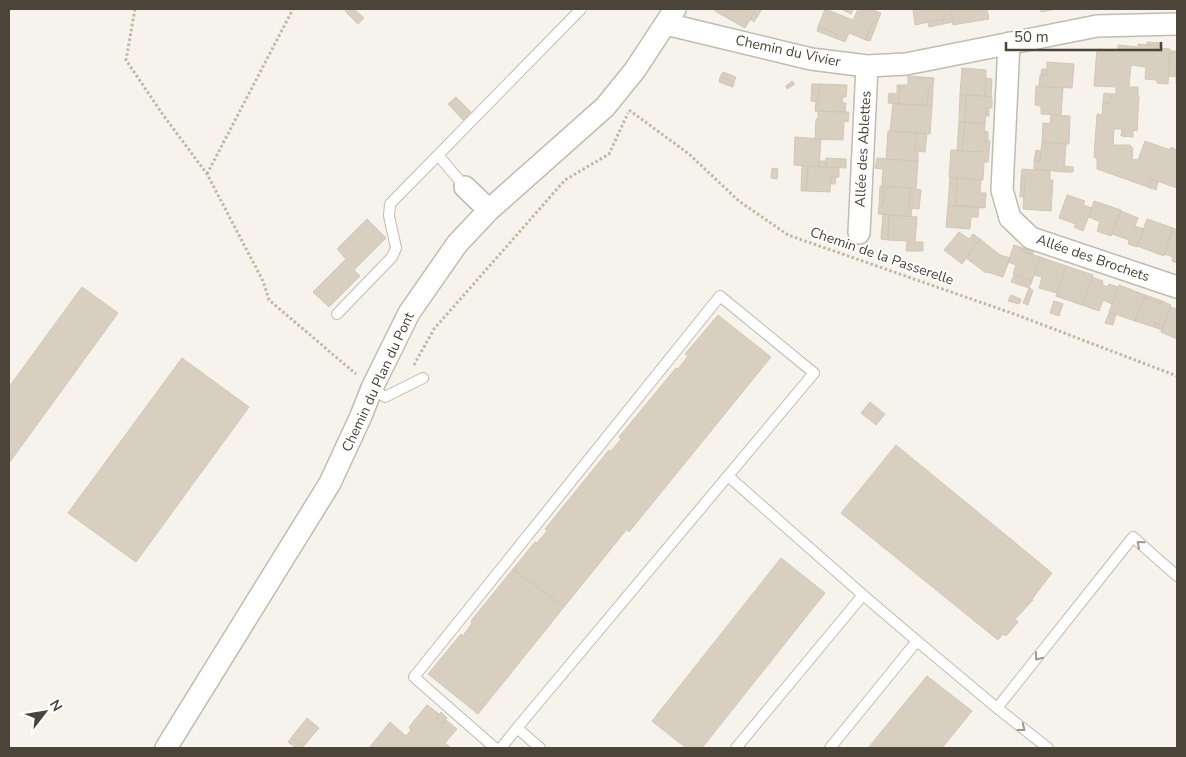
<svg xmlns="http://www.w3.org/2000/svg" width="1186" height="757" font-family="'Nunito Sans',sans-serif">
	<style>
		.building { fill: #d8cfc1; stroke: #d3c7b4 }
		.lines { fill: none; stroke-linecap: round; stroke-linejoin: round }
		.lane-casing { stroke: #c2bbae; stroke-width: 12 }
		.street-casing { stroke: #c2bbae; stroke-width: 24 }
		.path { stroke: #c4b79f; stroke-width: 3; stroke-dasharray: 2.5 2.5; stroke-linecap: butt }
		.lane { stroke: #fff; stroke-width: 10 }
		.street { stroke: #fff; stroke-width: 21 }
		.oneway { stroke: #9c9892 }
		.labels { text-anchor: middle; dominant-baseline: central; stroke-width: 4; stroke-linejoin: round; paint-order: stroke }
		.street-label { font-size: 14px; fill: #4b4439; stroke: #fff }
	</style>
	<rect width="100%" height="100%" fill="#f6f3ec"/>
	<path class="building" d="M347 9H354L364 18 358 24 345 11Z
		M716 9H756L745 28 715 11Z
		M756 9H762L754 22 750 19Z
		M825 9 853 20 858 9H870L881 13 877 23 873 22 866 40 849 33 845 42 835 38 837 34 818 27Z
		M841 9H853L851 14Z
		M913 9H950L953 22 943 24V19L915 25Z
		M950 9H987L989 19 953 25Z
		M1041 9H1056L1041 12Z
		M943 19V24L929 27 928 22Z
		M873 22 877 23 870 41 866 40Z
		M818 27 837 34 835 38 817 31Z
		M1147 42 1160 43V46L1147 45Z
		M1138 44 1160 46V48L1170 49 1168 84 1157 83V80L1145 79 1146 67 1131 65 1129 87H1138V96H1139L1137 131 1133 130V137L1121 136 1122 129H1114L1113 145H1130L1133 149 1132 159 1138 160 1145 141 1170 150 1171 147 1177 150V188L1151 179 1148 187 1097 169V158L1094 157 1097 114 1102 115 1103 103H1110L1111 94H1116V87L1094 86 1097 49 1118 50V45L1138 47Z
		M1170 51H1177L1176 77 1168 76Z
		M1177 57V84H1176Z
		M1047 62 1074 64 1072 88 1039 86 1040 75H1047Z
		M962 68 986 70 985 96 960 94Z
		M1042 69H1047V75H1041Z
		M723 72 736 77 734 82 720 77Z
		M908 76 934 78 933 87H929L927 106 899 104 900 85H908Z
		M720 77 734 82 733 87 719 82Z
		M986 78 992 79 991 97 985 96Z
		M792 81 795 84 787 89 786 86Z
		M812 84H819L818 102 811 101Z
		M819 84 847 85 846 97H843L842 103H846L845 112 815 111 816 102H818Z
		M897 85H900L899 104 888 103 889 93 897 94Z
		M1036 86 1063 88 1061 115 1041 114V106L1035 105Z
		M929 87H933L932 106H927Z
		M1104 93 1111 94 1110 103H1103Z
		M960 94 966 95 965 122H959Z
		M966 95 992 97V108H986L985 124 965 122Z
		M456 97 471 112 463 120 448 104Z
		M893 103 932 106 930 134 890 131Z
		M986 108H989V116H986Z
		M818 111 849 112 848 122 844 121 843 140 815 139 816 119H818Z
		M1051 115 1070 116 1069 144 1042 142 1043 123 1050 124Z
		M959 122H965L962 151 957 150Z
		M965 122 985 124 984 141H990L989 152 962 151Z
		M888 131 916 133 915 152H918V161L886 159Z
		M985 131 988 132V141H984Z
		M916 133 927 134 925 152 915 151Z
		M795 137 821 139 819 167 794 165Z
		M1042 142 1066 144 1064 172 1034 169V161H1040Z
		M951 150 989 152 988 162H984L983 180 949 177Z
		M1036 150 1041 151 1040 161H1034Z
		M826 158 846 159V168L826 167Z
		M877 158 918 161 916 188 882 186 883 169 875 168Z
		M820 161H826V167H819Z
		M802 166H808L806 191H801Z
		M808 166 839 168V177H831L830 192 806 191Z
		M1064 166 1073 167V172H1064Z
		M772 168 778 169 777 179 771 178Z
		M1022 169 1050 171V180H1053L1051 211 1023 209 1025 178H1021Z
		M831 177H836L835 184H831Z
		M950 177 957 178 956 206 948 205Z
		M957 178 981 180 980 193H986L985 208 956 206Z
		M1021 178H1025L1024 197H1020Z
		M1151 179 1158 181 1156 190 1148 187Z
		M880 186 884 187 883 206H879Z
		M884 187 911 188 909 208H912L911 216 878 214 879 206H883Z
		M911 188 921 190 919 209 909 208Z
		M1067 195 1085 201 1083 205 1092 208 1083 231 1074 227 1076 224 1059 218Z
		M1094 201 1121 210 1111 236 1097 231 1100 222 1089 217Z
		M948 205 979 207 978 217H971L970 229 946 227Z
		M1121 211 1138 218 1135 226 1144 229 1137 247 1128 244 1129 240 1112 234Z
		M883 214 889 215 888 240 881 239Z
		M889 215 917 217 915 242H923V251H906L907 241 888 240Z
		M367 219 386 238 354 270 360 276 329 307 313 292 346 259 337 249Z
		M1147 219 1173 228 1164 256 1137 246Z
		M1173 228 1177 230V263L1172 261 1173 257 1164 254Z
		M959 232 969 239 973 234 980 239 962 264 944 250Z
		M980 239 1000 255 1010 258 1003 277 987 272 986 273 966 258Z
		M1014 245 1023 248 1022 251 1040 257 1032 281 1013 274 1016 265 1008 262Z
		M1023 248 1034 252 1032 255 1022 251Z
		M1040 257 1066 266 1057 293 1039 288 1042 277 1034 275Z
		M1066 266 1093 275 1082 305 1056 296Z
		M1014 275 1032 281 1029 288 1011 282Z
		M1092 277 1103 281 1102 284 1107 287 1109 284 1118 287 1112 304 1103 300 1099 311 1082 305Z
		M1119 285 1145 295 1135 321 1109 312Z
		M82 287 118 313 9 463V387Z
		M1029 288 1033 290 1028 305 1023 303Z
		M1011 295 1021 299 1019 304 1008 301Z
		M1145 295 1162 301 1161 304 1144 298Z
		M1144 298 1161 304 1162 301 1171 305 1164 325 1155 323 1154 327 1135 321Z
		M1054 301 1063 304 1059 316 1050 313Z
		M1170 307 1177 309V339L1161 332Z
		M1109 313 1116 315 1113 325 1105 323Z
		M718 315 771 357 629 532 627 529 564 607 513 569 535 542 537 543 547 531 545 529 609 450 611 451 621 439 619 437 676 368 678 369 688 356 685 354Z
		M1155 323 1164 325 1162 330 1154 327Z
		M182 358 249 407 136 562 68 513Z
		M870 402 885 414 876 425 861 413Z
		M896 445 1052 573 1032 599 1033 600 1015 619 1018 622 1006 636 1003 634 998 640 841 513Z
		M781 558 825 593 702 748H686L652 721Z
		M513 569 564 607 478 714 428 674 461 634 463 636 472 623 471 621Z
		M927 676 972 711 942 748H868Z
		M427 705 439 714 436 718 443 724 446 720 457 729 445 743 451 748H369L390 722 406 736 411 730 409 727Z
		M441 712 447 718 443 724 436 718Z
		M307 718 319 728 302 748H296L300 744 291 738Z
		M291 738 300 744 296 748 288 742Z"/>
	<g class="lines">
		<g class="lane-casing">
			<path id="lane" d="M438 155 465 187
				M337 314 392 257 396 248 389 216 390 204 581 9
				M372 388 385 397 423 378
				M728 476 863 595
				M917 641 997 708 1048 748
				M997 708 1133 537 1177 576
				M495 748 414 677 720 296 814 373 517 728
				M501 748 517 728 540 748
				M736 748 863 595 917 641 830 748"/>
		</g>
		<g class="street-casing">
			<path id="street" d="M666 24 811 59 867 66 906 64 1097 26 1177 24
				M1009 43 1002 190 1010 218 1031 238 1177 287
				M465 187 489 210
				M859 233 867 66
				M166 748 330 483 361 416 372 388 409 313 457 244 489 210 605 107 635 70 675 9"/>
		</g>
		<path class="path" d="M135 9 126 60 161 112 207 174 263 281 269 300 356 374
			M629 110 689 154 739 201 788 235 1017 315 1177 376
			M207 174 293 9
			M414 365 434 329 565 180 609 154 628 113"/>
		<use href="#lane" class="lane"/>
		<use href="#street" class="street"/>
	</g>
	<defs><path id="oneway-chevron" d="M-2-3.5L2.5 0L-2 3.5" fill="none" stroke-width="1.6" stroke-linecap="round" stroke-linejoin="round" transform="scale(1.25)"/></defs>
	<g class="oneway">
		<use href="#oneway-chevron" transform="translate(1140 544) rotate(-139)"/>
		<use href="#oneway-chevron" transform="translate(1038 657) rotate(128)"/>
		<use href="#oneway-chevron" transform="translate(1022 728) rotate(38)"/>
	</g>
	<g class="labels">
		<g class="street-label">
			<text transform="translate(788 51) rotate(12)">Chemin du Vivier</text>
			<text transform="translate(863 149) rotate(-87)">Allée des Ablettes</text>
			<text transform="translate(882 256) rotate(19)">Chemin de la Passerelle</text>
			<text transform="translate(1093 258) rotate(19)">Allée des Brochets</text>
			<text transform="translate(378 382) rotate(-65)">Chemin du Plan du Pont</text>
		</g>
	</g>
	<rect width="1186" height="757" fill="none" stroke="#4b4439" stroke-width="20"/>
	<g transform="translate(45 712) rotate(59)" stroke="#ffffff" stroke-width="4" paint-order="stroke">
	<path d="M0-4L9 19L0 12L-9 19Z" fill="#4b4439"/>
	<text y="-8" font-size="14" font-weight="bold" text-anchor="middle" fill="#4b4439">N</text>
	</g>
	<path d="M1006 42v8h155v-8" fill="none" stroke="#4b4439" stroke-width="2.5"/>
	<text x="1014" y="42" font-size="15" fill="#4b4439" stroke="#ffffff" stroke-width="4" paint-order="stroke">50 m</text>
</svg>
